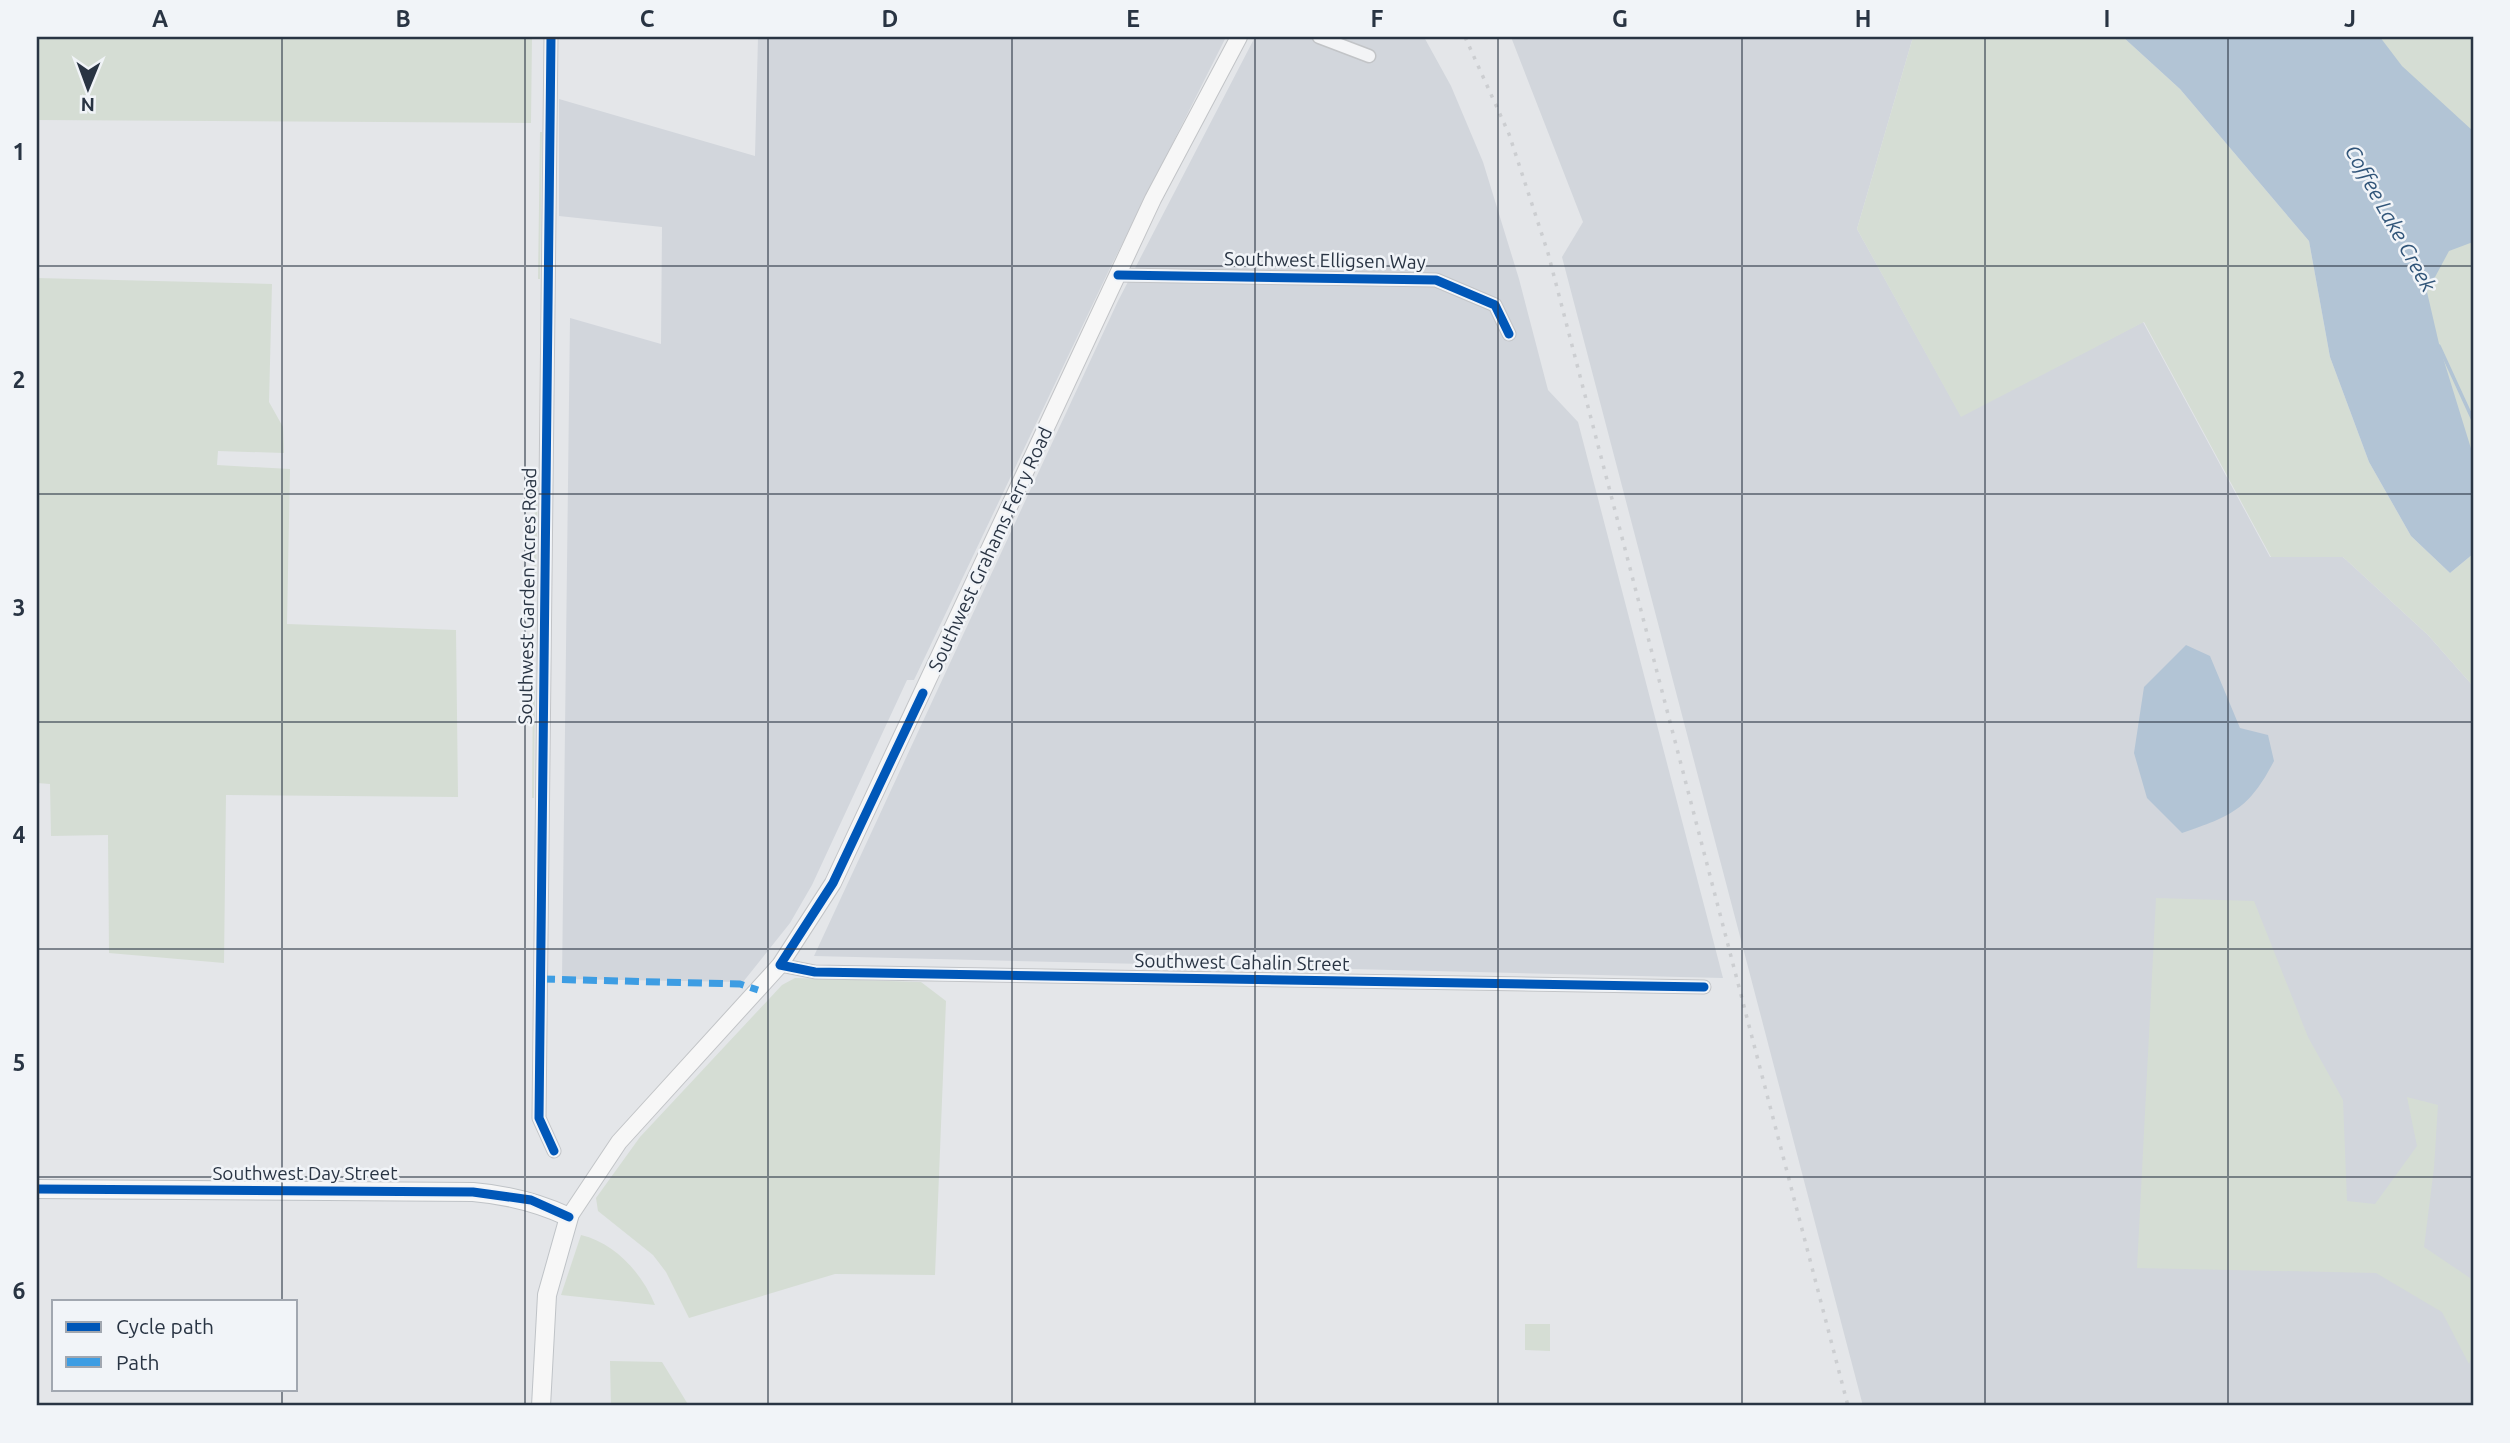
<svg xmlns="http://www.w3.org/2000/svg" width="2510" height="1443" font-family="Ubuntu,sans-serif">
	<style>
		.built { fill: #d2d6dc }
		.green { fill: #d5ddd4 }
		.water { fill: #b2c4d5 }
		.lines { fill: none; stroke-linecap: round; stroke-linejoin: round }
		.stream { stroke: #b2c4d5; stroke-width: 3.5 }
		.minor-casing { stroke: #c2c4c7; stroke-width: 15 }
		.secondary-casing { stroke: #c2c4c7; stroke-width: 18 }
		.primary-casing { stroke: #bfc3c7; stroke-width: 20 }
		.minor { stroke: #f3f4f6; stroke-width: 12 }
		.secondary { stroke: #f7f7f7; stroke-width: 16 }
		.primary { stroke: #f7f7f7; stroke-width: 18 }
		.rail { stroke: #ccced1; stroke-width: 3.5; stroke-dasharray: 3.5 7; stroke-linecap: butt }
		.quiet { stroke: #3d9de3; stroke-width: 7; stroke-dasharray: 14 7; stroke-linecap: butt }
		.cycleway-casing { stroke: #f1f4f8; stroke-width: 13 }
		.cycleway { stroke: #0057b8; stroke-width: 9 }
		.grid { fill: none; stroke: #293443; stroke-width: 2; stroke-opacity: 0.55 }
		.labels { text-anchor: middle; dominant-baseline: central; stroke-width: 5; stroke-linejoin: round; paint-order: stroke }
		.street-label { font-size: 19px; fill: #293443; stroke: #f1f4f8 }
		.water-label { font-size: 21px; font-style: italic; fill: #315579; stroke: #f1f4f8 }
		.neatline { fill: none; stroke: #293443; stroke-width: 2.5 }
		.grid-label { font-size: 23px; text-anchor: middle; font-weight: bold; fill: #293443 }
	</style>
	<rect width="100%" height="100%" fill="#e4e6e9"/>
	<path class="built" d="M758 37H1226L1110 268 914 680H907L812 885 790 923 743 982 562 979 570 318 661 344 662 227 559 216V99L755 156Z
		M1255 37H1424L1451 86 1483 162 1519 279 1548 390 1578 422 1723 978 814 956 1118 301Z
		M1511 37H1913L1857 229 1961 416 2143 322 2270 557H2343L2428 635 2473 686V1406H1863L1562 257 1583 222Z"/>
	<path class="green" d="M37 37H532L531 123 37 120Z
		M1913 37H2123L2180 89 2309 241 2330 357 2369 462 2411 536 2450 573 2473 554V686L2428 635 2343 557H2271L2144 322 1961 417 1857 229Z
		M2248 37H2473V455L2466 438Z
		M540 132H542L540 279H538Z
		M37 278 272 284 269 402 283 427 284 453 218 451 217 465 290 469 287 624 456 630 458 797 226 795 224 963 109 953 108 835 51 836 50 784 37 783Z
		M535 481H538L536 579H534Z
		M533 688H535L534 798H532Z
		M2156 898 2254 901 2308 1037 2343 1100 2347 1201 2375 1204 2417 1146 2407 1097 2438 1105 2434 1168 2424 1247 2473 1280V1354L2469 1364 2442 1312 2376 1273 2137 1268Z
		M795 978 921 982 946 1001 935 1275 835 1274 689 1318 666 1272 653 1255 598 1211 596 1198 640 1137 782 985Z
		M581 1235C615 1243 642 1273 655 1305L561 1295Z
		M1525 1324H1550V1351L1525 1350Z
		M610 1361 662 1362 689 1406H611Z"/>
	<path class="water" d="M2123 37H2380L2402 66 2473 131V242L2449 251 2427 292 2440 348 2473 455V554L2450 573 2411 536 2369 462 2330 357 2309 241 2180 89Z
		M2186 645 2210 656 2240 728 2268 735 2274 761C2249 809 2232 816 2182 833L2147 798 2134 753 2144 687Z"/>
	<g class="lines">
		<path class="stream" d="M2439 346 2473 420"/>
		<g class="minor-casing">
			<path id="minor" d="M551 37 539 1118 554 1151
				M1319 37 1369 56
				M1118 275 1436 280 1495 305 1509 334
				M780 965 815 972 1704 987"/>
		</g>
		<g class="secondary-casing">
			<path id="secondary" d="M569 1217 619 1142 780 965 833 883 1153 199 1239 37"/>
		</g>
		<g class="primary-casing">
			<path id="primary" d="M37 1189 473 1192C508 1195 537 1202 569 1217L547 1295 541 1406"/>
		</g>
		<use href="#minor" class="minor"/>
		<use href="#secondary" class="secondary"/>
		<use href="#primary" class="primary"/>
		<path class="rail" d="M1465 37 1509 134 1548 253 1848 1406"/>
		<path class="quiet" d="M541 979 740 984 758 990"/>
		<g class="cycleway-casing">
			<path id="cycleway" d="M551 37 539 1118 554 1151
				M1118 275 1436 280 1495 305 1509 334
				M923 693 833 883 780 965 815 972 1704 987
				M37 1189 473 1192 531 1200 569 1217"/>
		</g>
		<use href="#cycleway" class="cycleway"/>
	</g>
	<path class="grid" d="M282 37V1301M525 37V1406M768 37V1406M1012 37V1406M1255 37V1406M1498 37V1406M1742 37V1406M1985 37V1406M2228 37V1406M37 266H2473M37 494H2473M37 722H2473M37 949H2473M37 1177H2473M282 1389V1406"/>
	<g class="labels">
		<g class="street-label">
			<text transform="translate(1325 260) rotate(1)">Southwest Elligsen Way</text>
			<text transform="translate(990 549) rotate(-65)">Southwest Grahams Ferry Road</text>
			<text transform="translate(527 596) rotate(-89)">Southwest Garden Acres Road</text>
			<text transform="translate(1242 962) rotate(1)">Southwest Cahalin Street</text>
			<text x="305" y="1173">Southwest Day Street</text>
		</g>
		<g class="water-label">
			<text transform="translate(2391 218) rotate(61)">Coffee Lake Creek</text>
		</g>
	</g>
	<rect width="2510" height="1443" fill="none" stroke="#f1f4f8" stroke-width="77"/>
	<rect x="52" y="1300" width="245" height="91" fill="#f1f4f8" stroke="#a1a7b0" stroke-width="2"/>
	<rect x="66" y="1322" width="35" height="10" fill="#0057b8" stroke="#a1a7b0" stroke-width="2"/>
	<text x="116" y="1334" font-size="21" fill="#293443">Cycle path</text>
	<rect x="66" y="1357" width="35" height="10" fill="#3d9de3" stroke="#a1a7b0" stroke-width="2"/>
	<text x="116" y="1370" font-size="21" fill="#293443">Path</text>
	<g transform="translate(88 88) rotate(181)" stroke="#f1f4f8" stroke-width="5" paint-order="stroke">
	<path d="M0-5L12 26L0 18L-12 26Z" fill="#293443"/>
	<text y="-10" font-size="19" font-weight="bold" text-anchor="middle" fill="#293443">N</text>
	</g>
	<rect x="38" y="38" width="2434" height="1366" class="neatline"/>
	<g class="grid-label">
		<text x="160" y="27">A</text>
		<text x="403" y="27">B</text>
		<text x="647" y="27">C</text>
		<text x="890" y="27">D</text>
		<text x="1133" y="27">E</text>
		<text x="1377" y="27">F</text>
		<text x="1620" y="27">G</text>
		<text x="1863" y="27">H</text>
		<text x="2107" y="27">I</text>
		<text x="2350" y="27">J</text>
		<text x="19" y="160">1</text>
		<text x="19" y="388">2</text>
		<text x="19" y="616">3</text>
		<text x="19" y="843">4</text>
		<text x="19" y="1071">5</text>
		<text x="19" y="1299">6</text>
	</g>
</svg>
